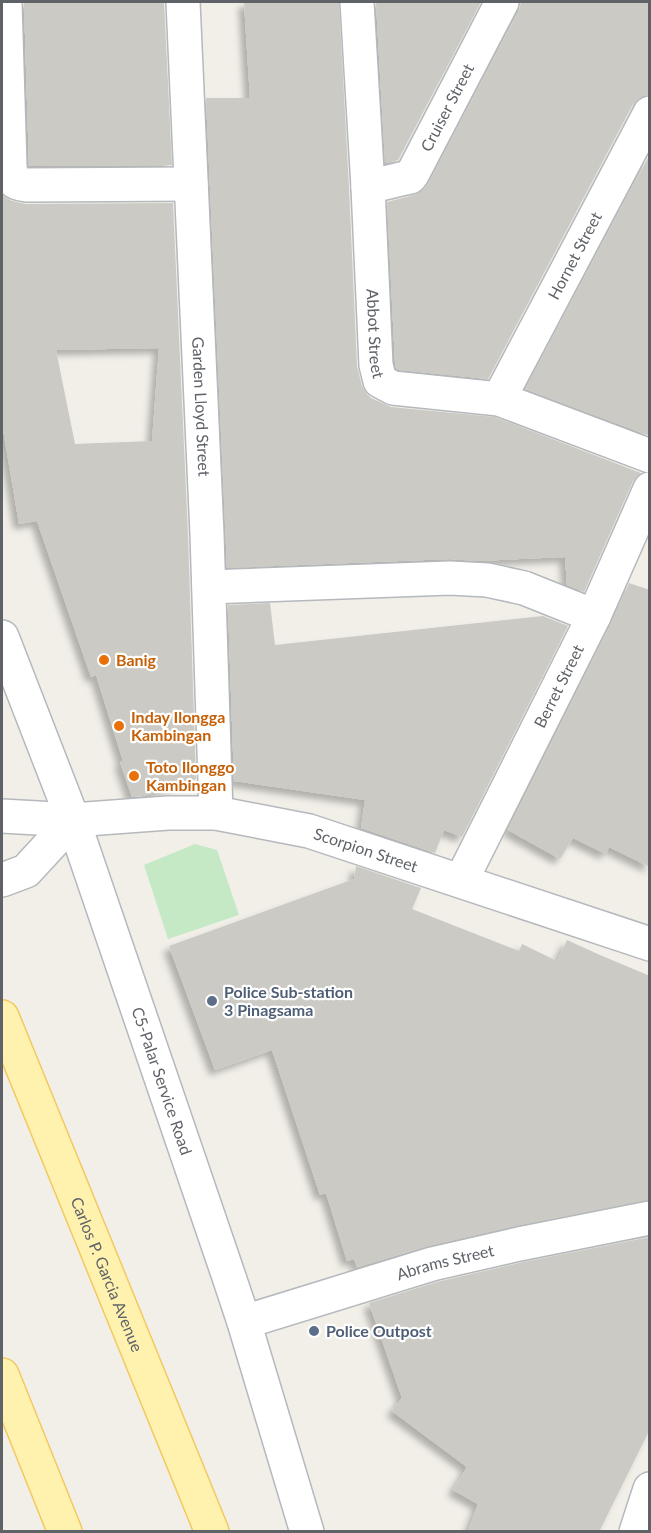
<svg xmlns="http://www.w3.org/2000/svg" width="651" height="1533" font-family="Lato,sans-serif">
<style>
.green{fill:#c5e8c5}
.building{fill:#cccac5;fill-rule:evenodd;filter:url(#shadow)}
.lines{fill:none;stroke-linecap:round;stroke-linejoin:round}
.minor-casing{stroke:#b5b8bc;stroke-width:36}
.major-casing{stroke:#f2c960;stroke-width:36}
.minor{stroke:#fff;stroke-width:33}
.major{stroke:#fff2af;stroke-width:33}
.food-dot{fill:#e8710a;stroke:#fff;stroke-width:2}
.service-dot{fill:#5c6f8a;stroke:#fff;stroke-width:2}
.labels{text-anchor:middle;stroke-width:4.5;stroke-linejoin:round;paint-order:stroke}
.street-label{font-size:16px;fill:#5f6368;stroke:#fff}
.food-label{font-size:16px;font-weight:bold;fill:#c56008;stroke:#fff;text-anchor:start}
.service-label{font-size:16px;font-weight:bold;fill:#4e5e75;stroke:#fff;text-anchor:start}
</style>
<defs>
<filter id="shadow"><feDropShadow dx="-5.5" dy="5.5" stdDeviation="3" flood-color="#0004"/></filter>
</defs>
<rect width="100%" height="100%" fill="#f1efe8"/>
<path class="green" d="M195,844L217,850L239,915L168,939L144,865Z"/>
<path class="building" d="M24,2H164L172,165L29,166Z
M244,2H339L349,188L357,366L362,386L366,393L371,398L391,407L495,417L641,473L633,481L584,592L567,585L565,557L478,561L449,559L227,568L206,98H250Z
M376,2H481L398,160L385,163Z
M521,2H650V94L641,97L633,104L488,379L399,370L396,368L395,362L387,202L414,195L424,189L428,184L519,11Z
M650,154V436L525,389Z
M2,195L12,201L26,204L173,203L188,535L196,779L143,796L132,797L120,762L123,761L96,675L91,677L37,521L19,524L2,423ZM159,348L152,441L75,444L56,350Z
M629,583L650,590V867L609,847L606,854L573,838L560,859L508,830L611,624Z
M270,603L275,645L543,616L568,626L462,837L444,830L435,853L361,828L365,800L234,781L228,605Z
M356,866L421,888L412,909L519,951L522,944L557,961L567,940L600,955L650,976V1200L515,1226L428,1246L357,1267L354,1259L347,1261L326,1193L320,1195L272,1050L215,1070L169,946L354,879Z
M650,1237V1429L599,1532H468L478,1504L453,1490L467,1467L392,1411L402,1398L369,1303L437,1282L523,1262Z"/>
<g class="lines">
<defs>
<g id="minor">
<path d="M5,2L10,166C12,180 11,183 26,185L191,184"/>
<path id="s1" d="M183,2L207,534L216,813"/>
<path id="s2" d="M357,2L368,187L376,365L380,381L393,388L499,399L650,456"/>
<path id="s3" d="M368,187L405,178L410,177L413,173L502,2"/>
<path id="s4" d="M499,399L650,113"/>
<path d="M209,587L450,578L487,580L524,588L594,616"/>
<path id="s5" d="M2,637L73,820L228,1274L244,1322L307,1532"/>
<path id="s6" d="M2,816L73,820L168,813H216L309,831L650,944"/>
<path d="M2,880L26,871L73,820"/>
<path id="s7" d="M461,881L594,616L650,489"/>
<path id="s8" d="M244,1322L432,1264L519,1244L650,1218"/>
<path d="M636,1532L650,1489"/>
</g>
<g id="major">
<path id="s9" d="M2,1017L212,1532"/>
<path d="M2,1375L65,1532"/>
</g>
</defs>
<use href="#minor" class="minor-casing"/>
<use href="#major" class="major-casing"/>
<use href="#minor" class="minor"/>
<use href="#major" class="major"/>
</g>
<g class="food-dot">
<circle cx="104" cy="660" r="6"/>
<circle cx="119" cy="726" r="6"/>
<circle cx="134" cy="776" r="6"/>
</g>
<g class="service-dot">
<circle cx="212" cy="1001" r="6"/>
<circle cx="314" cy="1331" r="6"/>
</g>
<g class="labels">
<g class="street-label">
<text dy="6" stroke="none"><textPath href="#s3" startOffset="122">Cruiser Street</textPath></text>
<text dy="6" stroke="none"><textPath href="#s4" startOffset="162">Hornet Street</textPath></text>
<text dy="6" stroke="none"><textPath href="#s2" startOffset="332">Abbot Street</textPath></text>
<text dy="6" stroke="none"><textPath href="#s1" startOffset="405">Garden Lloyd Street</textPath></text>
<text dy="6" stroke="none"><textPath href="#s7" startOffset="218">Berret Street</textPath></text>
<text dy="6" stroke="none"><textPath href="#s6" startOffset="369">Scorpion Street</textPath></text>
<text dy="6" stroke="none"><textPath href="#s5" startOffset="472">C5-Palar Service Road</textPath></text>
<text dy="6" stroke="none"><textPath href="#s8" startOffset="210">Abrams Street</textPath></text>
<text dy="6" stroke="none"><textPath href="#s9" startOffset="278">Carlos P. Garcia Avenue</textPath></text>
</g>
<g class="food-label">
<text x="116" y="666">Banig</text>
<text x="131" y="723">Inday Ilongga<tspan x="131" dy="18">Kambingan</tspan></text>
<text x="146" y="773">Toto Ilonggo<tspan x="146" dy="18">Kambingan</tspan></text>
</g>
<g class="service-label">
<text x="224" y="998">Police Sub-station<tspan x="224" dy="18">3 Pinagsama</tspan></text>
<text x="326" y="1337">Police Outpost</text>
</g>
</g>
<rect width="651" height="1533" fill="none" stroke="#5f6368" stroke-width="6"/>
</svg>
